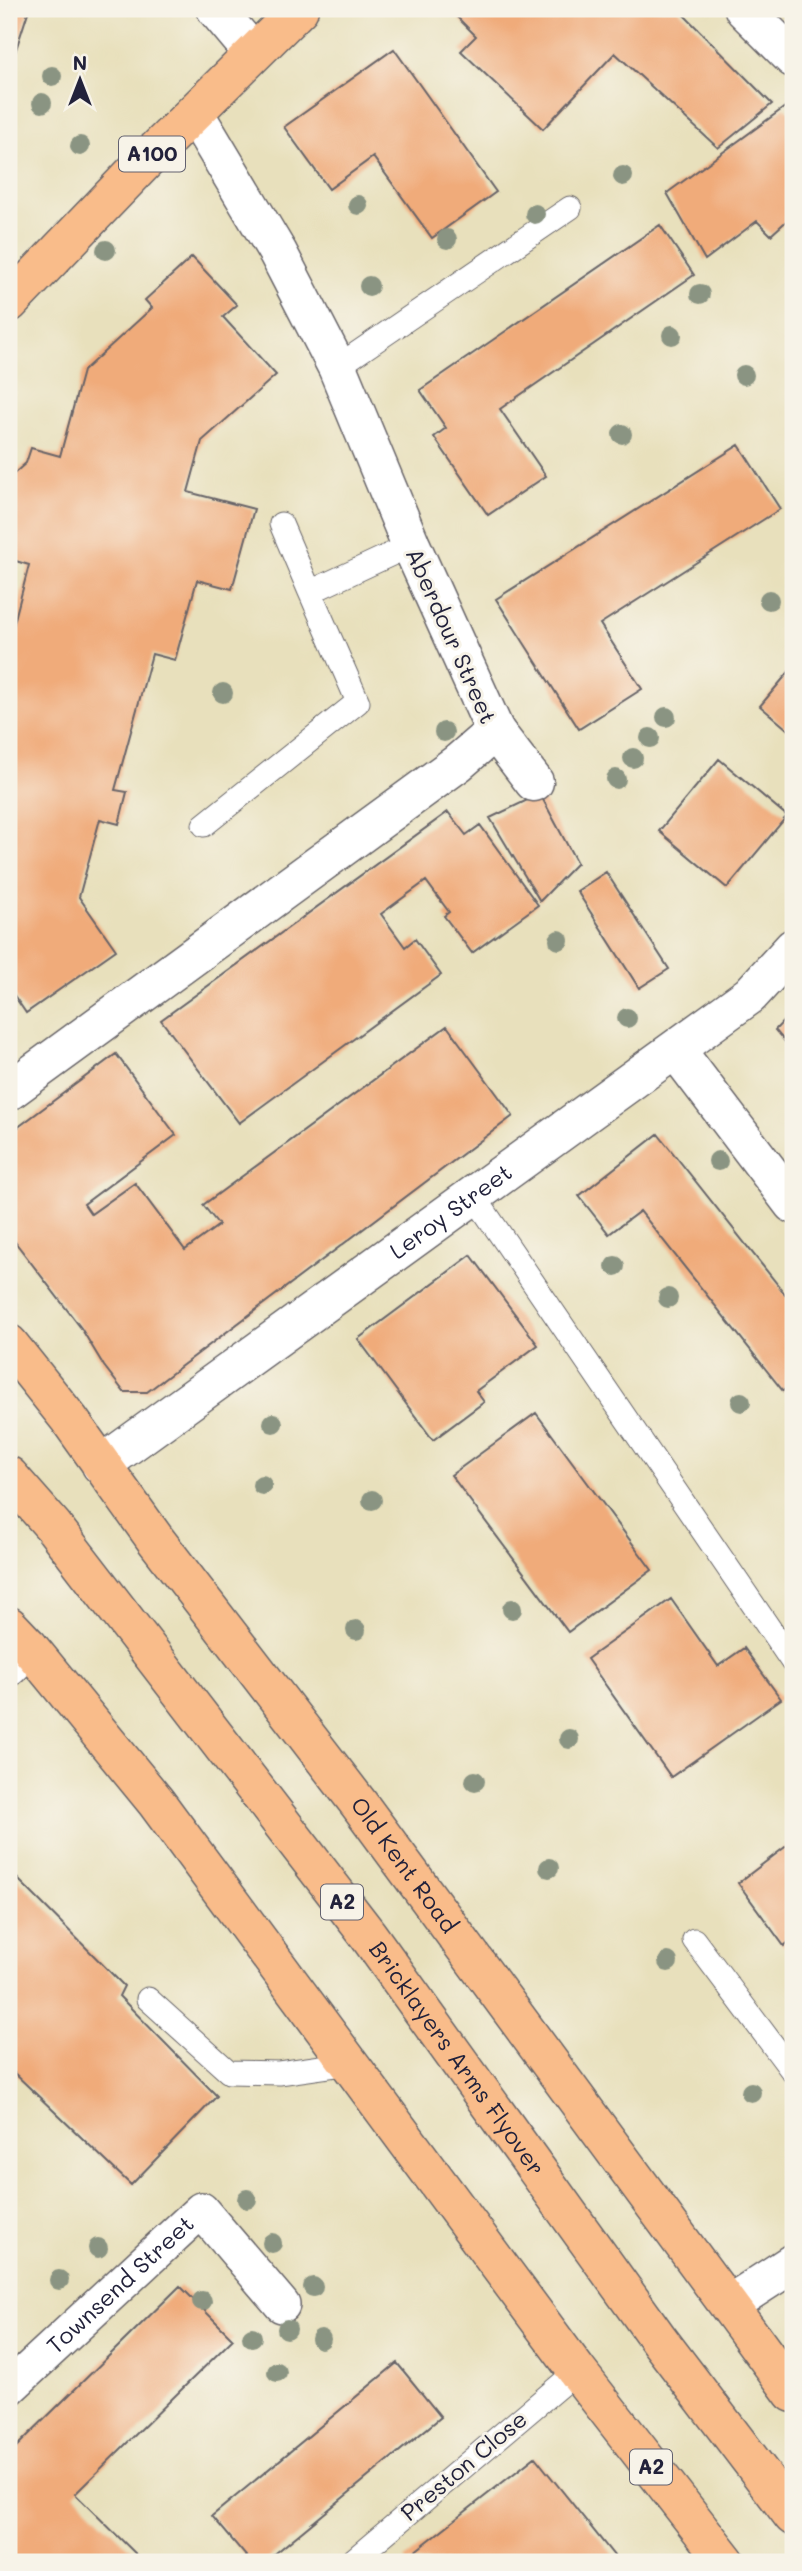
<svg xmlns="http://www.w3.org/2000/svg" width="802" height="2571" font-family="Mali,sans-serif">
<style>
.building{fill:#f0ab7a}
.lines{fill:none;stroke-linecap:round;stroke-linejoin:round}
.service-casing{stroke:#676468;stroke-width:25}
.pedestrian-casing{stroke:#676468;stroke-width:38}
.minor-casing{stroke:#676468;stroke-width:41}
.tertiary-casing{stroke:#676468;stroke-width:41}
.trunk-casing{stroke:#676468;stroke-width:41}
.service{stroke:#fff;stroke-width:23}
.pedestrian{stroke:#fff;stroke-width:35}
.minor{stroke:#fff;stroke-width:38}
.tertiary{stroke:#fff;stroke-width:38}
.trunk{stroke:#f9bc8a;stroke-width:38}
.tree{fill:#8a9482}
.labels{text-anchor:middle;stroke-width:6;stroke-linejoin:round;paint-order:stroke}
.shield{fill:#f7f3e8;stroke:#62616f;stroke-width:2}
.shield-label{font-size:21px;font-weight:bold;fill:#22223b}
.street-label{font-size:23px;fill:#22223b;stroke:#f7f3e8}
</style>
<rect width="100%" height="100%" fill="#f7f3e8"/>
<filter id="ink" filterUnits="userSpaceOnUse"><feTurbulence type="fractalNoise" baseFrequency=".0143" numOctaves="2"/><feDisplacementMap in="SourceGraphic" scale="14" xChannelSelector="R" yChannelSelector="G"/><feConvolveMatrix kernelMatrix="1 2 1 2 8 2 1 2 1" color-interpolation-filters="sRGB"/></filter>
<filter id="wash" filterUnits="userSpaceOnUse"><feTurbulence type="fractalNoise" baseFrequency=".00686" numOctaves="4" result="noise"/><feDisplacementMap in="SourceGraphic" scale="28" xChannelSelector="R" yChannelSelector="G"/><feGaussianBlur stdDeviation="1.57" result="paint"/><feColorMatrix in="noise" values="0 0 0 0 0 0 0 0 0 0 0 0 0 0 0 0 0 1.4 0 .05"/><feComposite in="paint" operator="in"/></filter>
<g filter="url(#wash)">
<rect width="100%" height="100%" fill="#e8e0bc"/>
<g id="blocks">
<path class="building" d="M9,9H29L9,71Z
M451,9H678L772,104L718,148L615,53L543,129L461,51L476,36L450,10Z
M394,49L496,192L432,238L373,157L329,189L284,127Z
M785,107L793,115V215L771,235L757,221L705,260L667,193Z
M660,225L694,275L500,409L546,476L488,515L434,437L446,428L420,390Z
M192,257L237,305L223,317L276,375L202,441L188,492L254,509L232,589L197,580L175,660L152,654L115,790L127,792L119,824L100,819L79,897L116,950L26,1013L9,988V642L29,565L9,559V528L11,518L9,511V478L26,463L31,448L60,456L83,371L152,308L145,300Z
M739,445L780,509L600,624L642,689L579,729L496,599Z
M793,667V734L760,706Z
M719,759L787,816L727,888L659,831Z
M540,794L577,863L540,901L490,818Z
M448,812L466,835L480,825L538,905L472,953L444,916L449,912L426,881L381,914L405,947L415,939L441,975L239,1123L161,1020Z
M606,872L669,969L639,988L577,891Z
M793,1011V1051L775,1030Z
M447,1026L513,1116L147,1392H124L104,1366L81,1328L9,1234V1134L116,1054L176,1135L84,1204L91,1214L135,1183L185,1250L219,1225L203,1205Z
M658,1134L793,1304V1383L783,1391L640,1211L609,1234L579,1196Z
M471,1255L538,1345L476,1391L484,1402L433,1440L358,1339Z
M536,1413L652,1570L568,1632L451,1475Z
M671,1599L718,1666L744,1648L781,1699L671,1777L587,1659Z
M793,1841V1945L790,1941L784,1946L738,1883Z
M9,1870L124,1986L119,1996L217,2096L131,2185L9,2068Z
M180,2286L233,2339L75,2494L144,2562H9V2454Z
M397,2363L441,2417L265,2562H251L212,2516Z
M535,2457L619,2562H408L405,2559Z"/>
</g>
</g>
<g filter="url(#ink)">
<use href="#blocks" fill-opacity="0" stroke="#676468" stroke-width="2"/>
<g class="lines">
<defs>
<path id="service" d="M337,367L570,208
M281,524L310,592
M204,825L358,702L310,592L411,545
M474,1196L793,1663
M694,1940L793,2072
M148,1999L229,2072L279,2073L350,2063
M351,2562L577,2371"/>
<g id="pedestrian">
<path id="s1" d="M9,2388L201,2210L282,2305"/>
</g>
<g id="minor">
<path d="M216,9L253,53"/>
<path d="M744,9L793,58"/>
<path d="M495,731L534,782"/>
<path d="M676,1050L793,1204"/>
<path d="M9,1091L458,763L495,731L411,545L337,367L278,253L195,114"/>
<path id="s2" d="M101,1465L750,995L793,948"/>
<path d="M9,1667L29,1647"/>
</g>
<path id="tertiary" d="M730,2304L793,2263"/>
<g id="trunk">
<path d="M9,303L152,154L299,9"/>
<path id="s3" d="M9,1344L69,1419L155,1539L359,1804L793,2393"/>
<path id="s4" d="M9,1476L53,1526L368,1935L659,2340L793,2516"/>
<path d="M9,1626L29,1647L156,1802L577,2371L726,2562"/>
</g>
</defs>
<use href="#service" class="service-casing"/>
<use href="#pedestrian" class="pedestrian-casing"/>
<use href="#minor" class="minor-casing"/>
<use href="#tertiary" class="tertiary-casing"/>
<use href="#trunk" class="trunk-casing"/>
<use href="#service" class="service"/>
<use href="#pedestrian" class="pedestrian"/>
<use href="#minor" class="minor"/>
<use href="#tertiary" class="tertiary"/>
<use href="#trunk" class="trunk"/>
</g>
<g class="tree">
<circle cx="52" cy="76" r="10"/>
<circle cx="42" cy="103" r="10"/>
<circle cx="80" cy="146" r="10"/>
<circle cx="623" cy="176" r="10"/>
<circle cx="358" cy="205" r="10"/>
<circle cx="535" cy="214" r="10"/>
<circle cx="447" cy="239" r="10"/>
<circle cx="106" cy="250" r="10"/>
<circle cx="369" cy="286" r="10"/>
<circle cx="700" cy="294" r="10"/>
<circle cx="672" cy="335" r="10"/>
<circle cx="744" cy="375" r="10"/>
<circle cx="622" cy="434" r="10"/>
<circle cx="769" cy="600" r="10"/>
<circle cx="223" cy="693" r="10"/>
<circle cx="666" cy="717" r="10"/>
<circle cx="444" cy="732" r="10"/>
<circle cx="650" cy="738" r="10"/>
<circle cx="633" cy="758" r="10"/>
<circle cx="616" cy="779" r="10"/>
<circle cx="559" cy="940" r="10"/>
<circle cx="627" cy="1018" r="10"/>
<circle cx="718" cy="1161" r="10"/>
<circle cx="615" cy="1266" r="10"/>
<circle cx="668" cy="1298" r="10"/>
<circle cx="741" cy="1402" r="10"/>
<circle cx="273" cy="1423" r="10"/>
<circle cx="262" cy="1485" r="10"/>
<circle cx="372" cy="1500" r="10"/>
<circle cx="512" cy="1609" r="10"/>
<circle cx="356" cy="1630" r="10"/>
<circle cx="569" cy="1739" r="10"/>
<circle cx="475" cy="1781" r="10"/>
<circle cx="549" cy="1868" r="10"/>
<circle cx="668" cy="1962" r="10"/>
<circle cx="751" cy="2092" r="10"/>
<circle cx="247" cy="2199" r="10"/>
<circle cx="272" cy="2243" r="10"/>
<circle cx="98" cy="2248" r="10"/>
<circle cx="59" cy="2280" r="10"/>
<circle cx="313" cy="2287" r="10"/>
<circle cx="202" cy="2301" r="10"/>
<circle cx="287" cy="2329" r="10"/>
<circle cx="252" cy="2337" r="10"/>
<circle cx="321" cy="2339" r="10"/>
<circle cx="277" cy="2372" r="10"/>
</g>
</g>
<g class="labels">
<g class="shield">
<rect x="119" y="136.5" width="66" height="35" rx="5"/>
<rect x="321" y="1884.5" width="42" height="35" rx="5"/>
<rect x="630" y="2449.5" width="42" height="35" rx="5"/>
</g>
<g class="shield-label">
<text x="152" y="161">A100</text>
<text x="342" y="1909">A2</text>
<text x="651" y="2474">A2</text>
</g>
<g class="street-label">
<text transform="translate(451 636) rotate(66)" y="8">Aberdour Street</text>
<text dy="8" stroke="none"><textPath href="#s2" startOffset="432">Leroy Street</textPath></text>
<text dy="8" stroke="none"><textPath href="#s3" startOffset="654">Old Kent Road</textPath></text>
<text dy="8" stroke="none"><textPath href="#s4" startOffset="735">Bricklayers Arms Flyover</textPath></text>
<text dy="8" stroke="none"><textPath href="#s1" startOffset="152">Townsend Street</textPath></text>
<text transform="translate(464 2466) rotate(-40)" y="8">Preston Close</text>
</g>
</g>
<rect width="802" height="2571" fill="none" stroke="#f7f3e8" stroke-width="35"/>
<g transform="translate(80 80)" stroke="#f7f3e8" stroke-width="5" paint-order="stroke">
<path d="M0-5L12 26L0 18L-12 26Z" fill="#22223b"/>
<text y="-10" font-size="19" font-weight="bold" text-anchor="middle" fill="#22223b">N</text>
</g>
</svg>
